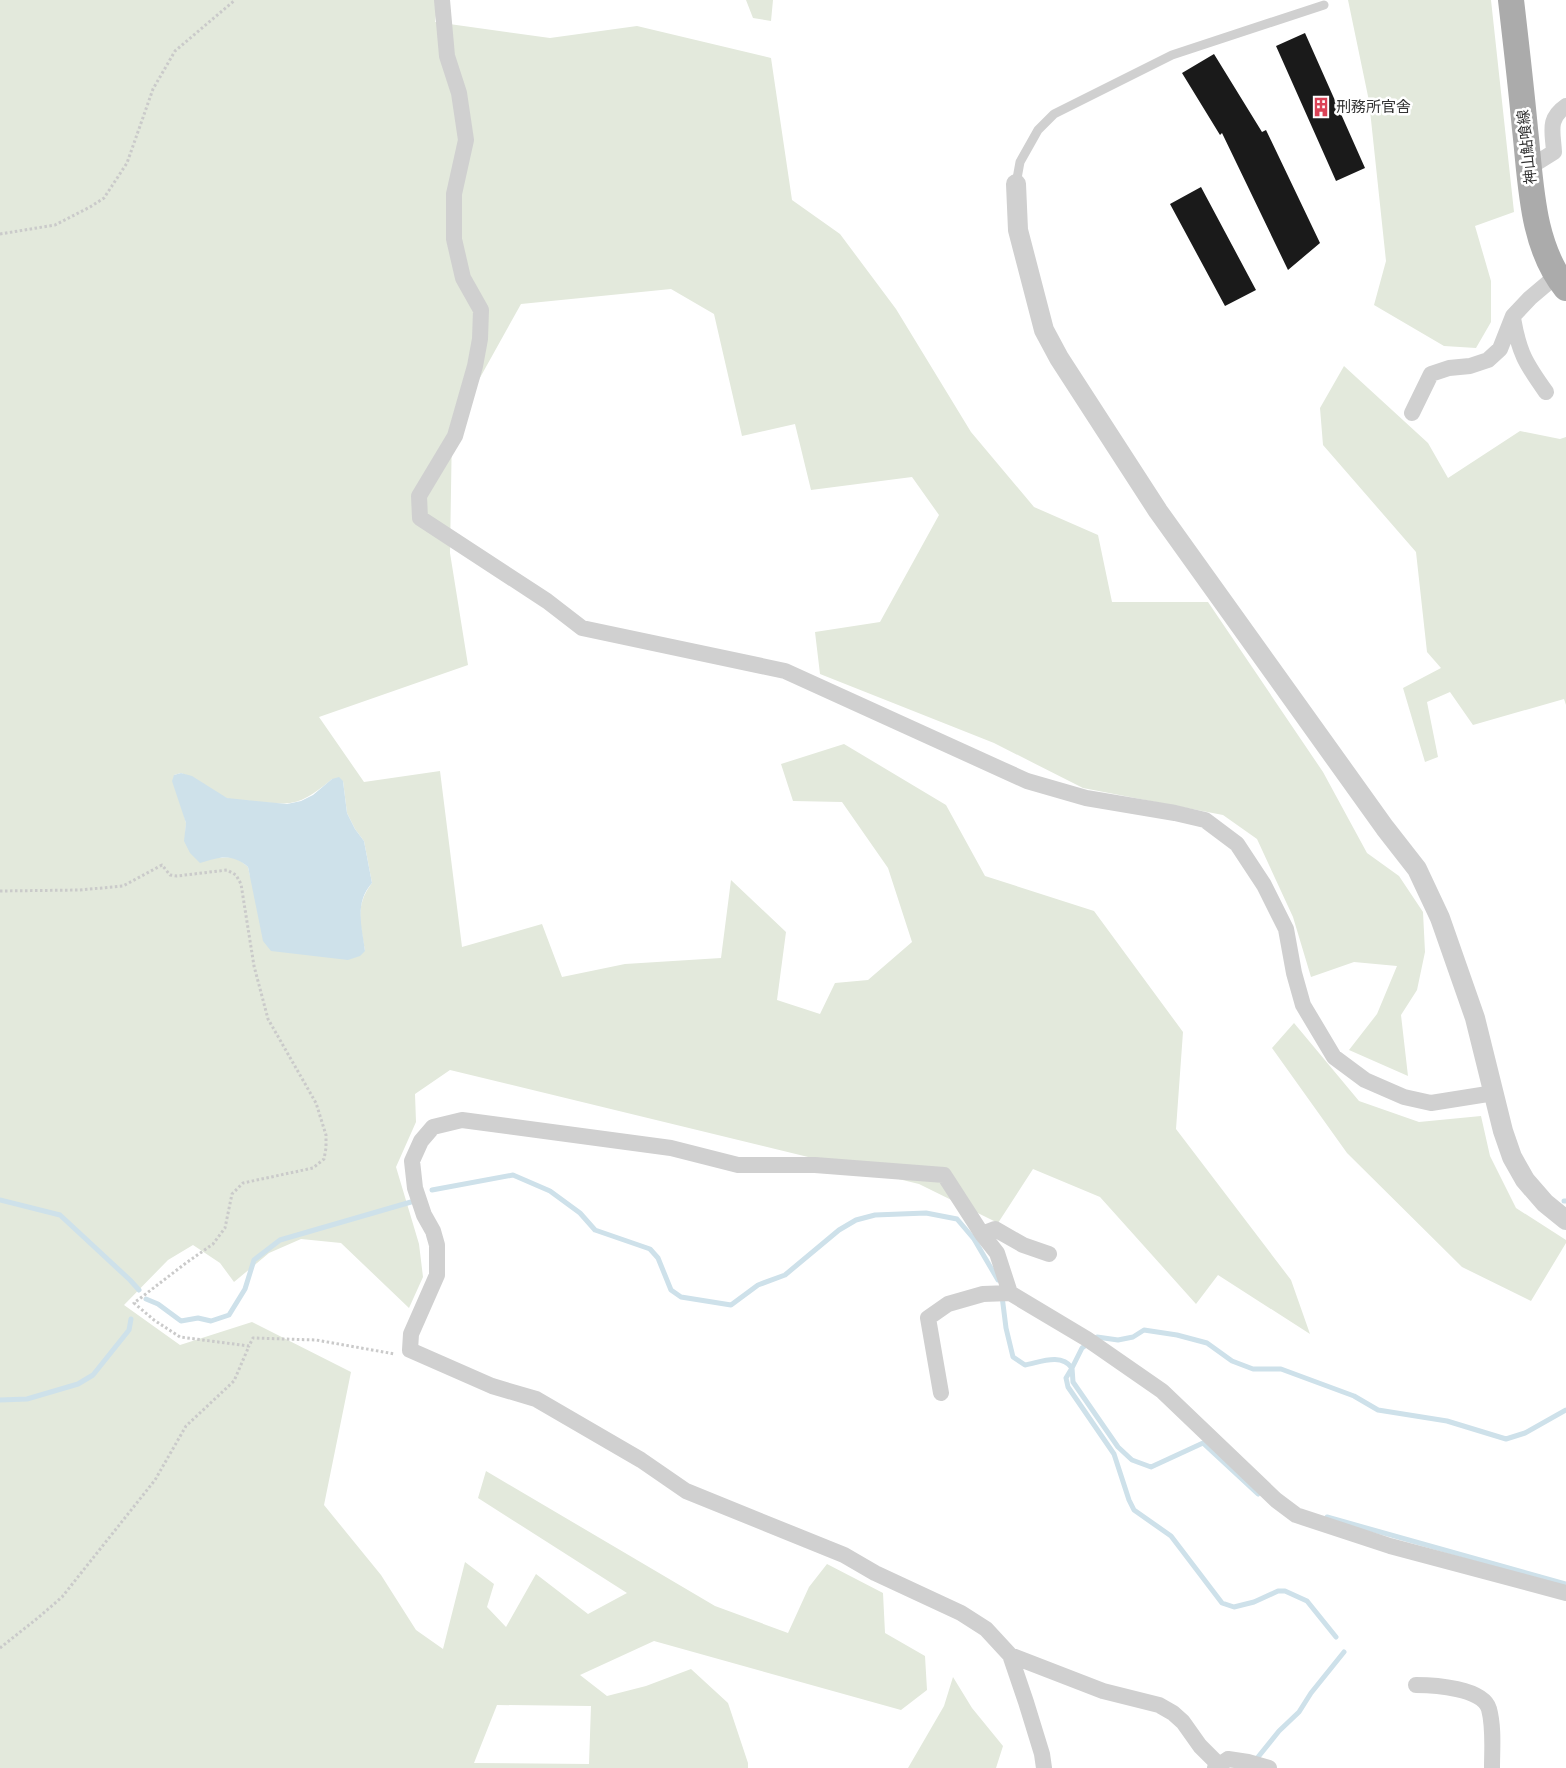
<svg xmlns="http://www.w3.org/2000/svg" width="1566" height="1768" font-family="'Open Sans','Noto Sans JP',sans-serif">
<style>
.green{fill:#e3e9dc;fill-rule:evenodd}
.water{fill:#cee1ea}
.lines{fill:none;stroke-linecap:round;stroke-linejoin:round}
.stream{stroke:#cee1ea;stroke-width:5}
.building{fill:#1a1a1a}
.path{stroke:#cacaca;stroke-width:3;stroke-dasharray:2.5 2.5;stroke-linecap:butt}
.service{stroke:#d0d0d0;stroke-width:9}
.minor{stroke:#d0d0d0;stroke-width:16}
.tertiary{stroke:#d0d0d0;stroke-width:20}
.primary{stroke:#ababab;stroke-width:26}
.labels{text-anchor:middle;stroke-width:5;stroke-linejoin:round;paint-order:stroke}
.poi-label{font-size:15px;fill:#333;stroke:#fff;text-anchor:start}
.street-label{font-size:15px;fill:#333;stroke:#fff}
</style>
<rect width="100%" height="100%" fill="#fff"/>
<path class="green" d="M0,0H438L435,22L550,38L637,26L771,58L792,200L840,234L896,309L971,432L1034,507L1098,535L1112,602H1208L1323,772L1367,853L1399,876L1423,912L1425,952L1417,990L1401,1015L1408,1076L1349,1050L1377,1014L1397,966L1354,962L1311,977L1293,917L1257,839L1223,815L1083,788L994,743L820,674L815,632L880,622L939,515L912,477L811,490L795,424L742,436L714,314L671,289L521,304L452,428L450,553L468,665L319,717L364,782L440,771L462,947L542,924L562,977L625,964L721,958L731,880L786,932L777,1000L820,1014L835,983L868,980L912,942L888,868L842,802L793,801L781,764L844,744L946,805L985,876L1094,911L1183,1032L1176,1129L1291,1280L1310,1334L1218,1275L1196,1304L1100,1197L1033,1169L998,1223L919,1184L450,1070L415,1094L416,1122L396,1167L419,1244L423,1277L409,1308L341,1243L301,1239L269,1253L234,1282L220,1263L193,1245L168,1260L124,1305L180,1345L252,1322L351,1372L324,1505L381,1575L416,1630L443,1649L465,1562L494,1584L487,1607L506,1627L536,1574L588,1614L627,1593L478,1498L486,1471L715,1606L788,1633L809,1587L827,1564L883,1593L885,1633L925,1656L927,1690L901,1710L654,1641L580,1675L607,1696L646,1686L691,1669L728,1703L748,1763V1768H0ZM181,773C197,778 209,789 224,797C231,801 243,800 251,801C292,806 300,806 332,779L343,781L347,813L355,829L364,841L372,883C354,906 361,925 365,951L250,876L248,867L242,862L233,857L216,858L185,841L186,823L174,775ZM497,1705L591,1706L589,1764L474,1763Z
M746,0H773L771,21L753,18Z
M1348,0H1491L1514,212L1475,226L1491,281V322L1476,348L1444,346L1374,305L1386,261L1369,101Z
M1344,366L1428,443L1448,478L1520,431L1560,439L1566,437V705L1564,699L1473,725L1450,692L1427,702L1438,757L1425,762L1403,688L1441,668L1427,652L1416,552L1323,445L1320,408Z
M1294,1023L1359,1101L1419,1122L1481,1116L1490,1156L1516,1208L1566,1240V1243L1531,1301L1462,1267L1347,1153L1272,1048Z
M953,1677L972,1708L1003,1746L996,1768H908L944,1706Z"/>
<path class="water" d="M181,773L192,776L227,798L287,804L301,801L313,795L332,779L339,777L343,781L347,813L355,829L364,841L372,883C354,903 362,927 365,951L360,956L348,960L271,951L263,941L248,867C232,853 219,857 200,863L190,853L184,841L186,823L172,781L174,775Z"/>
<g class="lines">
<path class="stream" d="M432,1190L513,1175L550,1191L580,1213L595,1230L650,1249L658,1258L671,1290L681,1297L731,1305L758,1285L785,1275L839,1230L856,1220L875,1215L926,1213L957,1219L974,1239L998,1280
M0,1200L60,1215L130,1280L139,1290
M1564,1201H1566
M1002,1296L1006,1328L1013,1357L1025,1365C1041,1362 1061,1353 1072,1368L1082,1348L1097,1337L1118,1340L1133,1337L1144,1330L1177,1335L1207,1343L1232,1361L1253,1369H1281L1354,1396L1378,1410L1447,1421L1506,1439L1525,1433L1566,1410
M146,1299L158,1304L181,1321L198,1318L211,1321L229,1315L245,1289L254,1260L280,1240L411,1202
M1072,1368L1066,1378L1068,1387L1114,1454L1129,1500L1134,1510L1171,1536L1222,1603L1234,1607L1254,1602L1278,1591H1285L1307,1601L1336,1637
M1072,1368L1073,1382L1118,1447L1132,1460L1151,1467L1203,1443L1258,1494
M0,1400L27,1399L78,1384L93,1375L129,1330L131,1319
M1327,1517L1566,1584
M1254,1762L1279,1731L1299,1712L1311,1693L1344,1652"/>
</g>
<path class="building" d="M1305,33L1365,168L1336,181L1276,46Z
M1214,54L1262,132L1266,130L1320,243L1288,270L1222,133L1220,135L1182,73Z
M1201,187L1256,290L1225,306L1170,204Z"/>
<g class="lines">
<path class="path" d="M0,234L55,225L90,207L104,198L127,163L153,89L175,51L235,0
M0,891L80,890L123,886L162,865L170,875L177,876L227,870L236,875L241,884L254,966L268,1019L316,1103L326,1135V1148L324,1159L313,1168L243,1183L232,1194L225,1228L213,1244L186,1263L134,1303L154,1320L180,1337L249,1346L253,1338L316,1340L395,1354
M0,1648L39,1617L62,1597L155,1480L186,1426L234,1381L249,1346"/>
<path class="service" d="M1016,184L1020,162L1038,130L1054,114L1172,55L1324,5"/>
<path class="minor" d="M442,0L447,56L459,93L466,140L454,194V239L463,278L481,310L480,339L475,366L455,436L419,496L420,518L547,601L582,628L785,671L1027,781L1086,798L1175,813L1205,820L1237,844L1264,885L1286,929L1294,973L1303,1005L1334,1057L1365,1080L1404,1097L1431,1103L1494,1093
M1530,167L1554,152C1553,132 1547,119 1566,106
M1513,318C1519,353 1526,364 1546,392
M1412,413L1431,374L1449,368L1470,366L1488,360L1500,349L1513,316L1530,298L1556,276
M982,1234L995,1229L1023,1245L1049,1254
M941,1393L928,1318L948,1304L983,1294L1010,1293
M1010,1655L1103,1691L1159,1705L1173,1713L1183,1722L1200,1746L1218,1764
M1416,1685C1434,1685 1483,1688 1489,1709C1494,1728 1492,1749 1492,1768
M1044,1768L1042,1754L1026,1702L1010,1655L986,1629L961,1613L875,1573L844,1555L686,1491L641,1460L536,1399L492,1386L410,1350L411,1334L437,1275V1245L433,1231L424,1215L415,1188L412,1161L421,1141L433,1127L462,1120L671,1148L738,1165H815L944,1175L982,1234L997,1253L1010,1293L1087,1339L1162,1391L1276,1500L1296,1515L1390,1546L1566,1593
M1215,1768L1228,1759L1248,1762L1269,1768"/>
<path class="tertiary" d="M1016,184L1018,230L1044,330L1059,358L1158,511L1385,828L1417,869L1440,918L1475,1018L1503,1131L1512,1157L1525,1180L1545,1203L1566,1220"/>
<path class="primary" d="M1511,0C1516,43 1521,86 1525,129C1531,182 1531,245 1566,288"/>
</g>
<defs>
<symbol id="building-bare" viewBox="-9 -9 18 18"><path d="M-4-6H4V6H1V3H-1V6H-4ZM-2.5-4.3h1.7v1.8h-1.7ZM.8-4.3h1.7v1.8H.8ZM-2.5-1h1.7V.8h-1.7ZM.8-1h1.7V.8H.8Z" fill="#db4357" stroke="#fff" stroke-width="2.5" paint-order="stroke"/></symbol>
</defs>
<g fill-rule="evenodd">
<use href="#building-bare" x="1307" y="93" width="28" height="28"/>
</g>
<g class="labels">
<g class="poi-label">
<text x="1336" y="112">刑務所官舎</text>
</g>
<g class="street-label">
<text transform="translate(1527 147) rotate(-96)" y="5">神山鮎喰線</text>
</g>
</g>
</svg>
